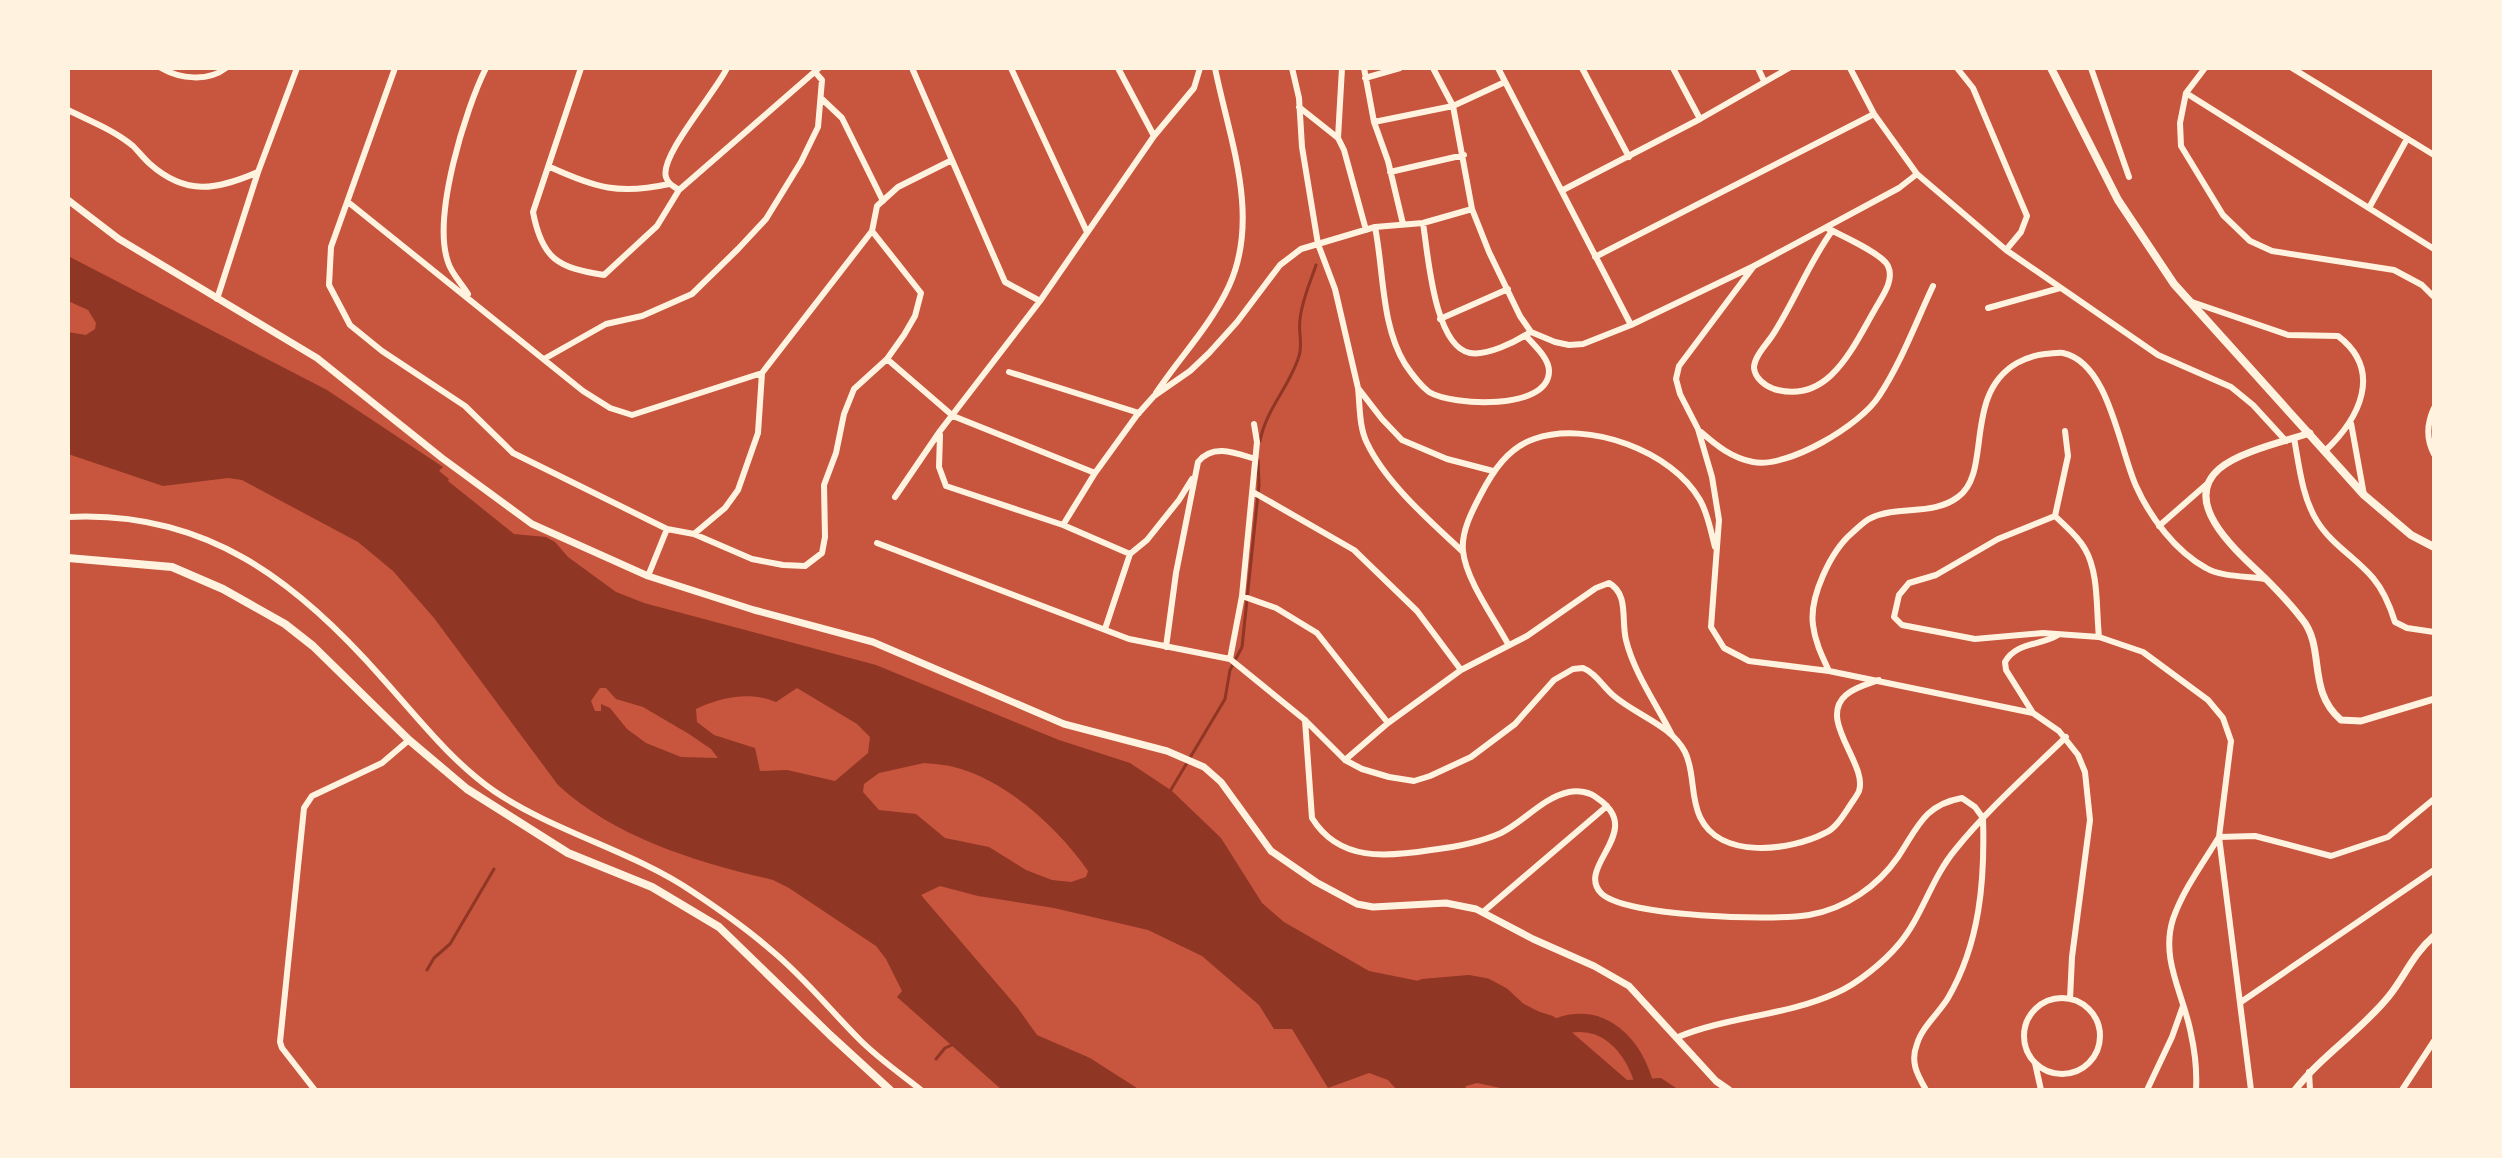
<svg xmlns="http://www.w3.org/2000/svg" width="2502" height="1158" font-family="'Crimson Pro',serif">
<style>
.water{fill:#8f3625;fill-rule:evenodd}
.lines{fill:none;stroke-linecap:round;stroke-linejoin:round}
.stream{stroke:#8f3625;stroke-width:3}
.river{stroke:#8f3625;stroke-width:18}
.minor{stroke:#fff3e0;stroke-width:6}
.tertiary{stroke:#fff3e0;stroke-width:7}
.secondary{stroke:#fff3e0;stroke-width:8}
</style>
<rect width="100%" height="100%" fill="#c8553d"/>
<path class="water" d="M68,256L327,390L443,467L439,471L449,479L448,481L514,534L546,537L555,542L568,557L616,592L644,603L876,665L1059,740L1130,763L1172,791L1221,838L1262,903L1284,922L1369,971L1478,993L1553,1016L1627,1080L1661,1078L1679,1090H1510L1477,1083L1466,1086L1465,1090H1397L1388,1080L1369,1073L1328,1088L1292,1029H1274L1259,1005L1202,956L1148,930L1054,908L978,896L940,886L921,895L1017,1007L1037,1035L1090,1058L1140,1090H1002L897,997L902,991L886,959L876,946L789,888L773,880C697,862 617,839 558,785L434,618L393,571L358,542L242,480L228,478L163,486L68,454V332L86,335L95,329L96,323L88,310L68,301ZM600,688H606L616,699L643,707L689,734L711,749L718,758L681,757L646,743L627,729L610,708L601,704V711H595L591,701ZM797,688L857,724L870,737L868,753L835,781L787,770L760,771L755,748L714,735L697,722L696,709C721,697 750,691 776,702ZM924,763C936,764 950,765 961,769C1010,784 1059,829 1088,871L1086,877L1071,882L1052,880L1026,870L989,847L945,838L916,814L879,810L863,792L864,784L879,773Z"/>
<g class="lines">
<path class="stream" d="M1260,441C1266,409 1290,386 1299,356C1303,344 1298,332 1300,319C1302,300 1310,283 1316,265
M1169,793L1225,699L1230,670L1242,647L1259,485L1258,460
M427,970L434,958L450,944L494,869
M936,1059L945,1048L954,1044"/>
<path class="river" d="M1423,988L1469,984L1485,987L1502,996L1518,1011L1553,1029C1603,1008 1635,1046 1646,1090"/>
<path class="minor" d="M161,68C180,79 208,82 226,68
M395,68L331,247L329,285L350,325L382,351L465,406L513,453L667,529L694,534L752,559L783,565L805,566L822,553L825,537L824,485L836,453L844,414L854,389L887,359L904,335L915,316L921,293L872,231
M581,68L533,212C542,260 559,268 604,275L657,226L679,190L819,68
M912,68L1005,282L1040,301
M1011,68L1087,232
M1118,68L1154,136
M1292,68L1299,98L1302,147L1318,244L1335,289L1358,388L1382,419L1402,440L1447,459L1493,471
M1364,68L1374,122L1388,161L1403,224
M1433,68L1453,106L1472,209L1489,252L1520,316L1531,332L1555,342L1569,345L1583,344L1631,325L1754,266L1899,188L1917,174
M1498,68L1631,325
M1582,68L1629,157
M1673,68L1700,119
M1758,68L1764,81
M1850,68L1874,114L1917,174L2006,250L2158,355L2231,387L2253,405L2286,441
M1957,68L1973,88L2027,216L2021,232L2006,250
M2091,68L2129,177
M2205,68L2186,93L2180,123L2181,146L2223,215L2250,241L2272,251L2394,270L2422,285L2434,297
M2292,68L2434,155
M1365,78L1400,68
M2186,93L2434,249
M822,99L842,118L883,201
M1299,107L1338,138L1344,150L1366,230
M68,110C90,121 114,130 133,146C139,152 144,159 150,164C186,196 217,190 258,172
M1374,122L1453,106L1505,82
M1338,138L1342,68
M550,167C596,188 619,195 669,184
M1390,172L1464,155
M679,190C673,186 668,184 666,177C659,156 716,92 727,68
M1563,190L1700,119L1789,68
M348,202L583,391L610,408L632,415L762,373
M2369,208L2407,139
M1423,223C1428,254 1434,346 1470,353C1487,356 1515,342 1529,333
M1375,227C1384,272 1381,325 1405,364C1411,373 1420,385 1429,392C1452,406 1549,411 1549,371C1549,358 1534,345 1526,336
M1827,228C1840,235 1882,253 1888,266C1895,281 1881,298 1874,311C1852,349 1828,405 1774,389C1765,386 1755,378 1754,368C1754,357 1766,345 1772,336C1794,303 1808,264 1832,231
M1595,257L1874,114
M1754,266L1679,366L1676,379L1680,394L1698,429L1712,477L1719,520L1711,627L1724,648L1749,661L1829,671L2033,713L2059,731L2078,755L2085,772L2090,820L2072,957L2070,999
M468,294C462,284 451,273 448,262C432,217 465,110 486,68
M217,299L258,172L297,68
M2189,301L2288,335L2338,336C2384,371 2359,419 2325,451
M1988,308L2060,288
M1440,319L1508,289
M544,359L606,324L642,316L692,294L738,249L766,219L801,162L818,127L822,80L815,72
M887,359L953,416L1095,473
M1009,372L1139,413
M1358,388C1360,406 1359,427 1367,443C1386,483 1430,521 1462,551
M1156,393C1180,357 1211,325 1229,286C1261,216 1229,138 1215,68
M2434,408C2427,423 2426,439 2434,454
M2351,423L2364,495
M1701,432C1717,446 1732,458 1753,462C1787,469 1861,425 1879,396C1901,363 1916,322 1933,286
M940,435L939,467L946,486L1063,525L1130,554
M2294,438C2299,465 2302,497 2317,521C2331,544 2356,558 2373,578C2384,591 2390,606 2395,622L2407,628L2434,632
M1253,492L1354,550L1417,611L1461,670
M895,497L940,431L1040,301L1154,136L1194,88L1200,68
M2055,516L1998,539L1936,575L1909,583L1899,595L1894,617L1902,625L1975,639L2043,633L2099,637L2143,652L2208,700L2223,718L2231,741L2219,837L2251,1090
M2055,516C2065,526 2078,536 2085,549C2099,573 2096,609 2099,637
M2055,516L2068,456L2065,431
M68,517C206,510 297,581 383,679C418,718 451,761 494,791C556,833 631,850 693,892C720,910 747,929 771,950C804,977 830,1010 860,1040C879,1059 901,1074 921,1090
M1063,525L1095,473L1137,415L1154,396L1190,371L1209,353L1237,322L1280,265L1301,249L1375,227L1423,223L1472,209
M2159,526L2207,484
M694,534L725,508L738,490L758,433L762,373L872,231L877,206L898,187L952,160
M877,543L1129,639L1230,659L1305,720L1345,760L1362,769L1389,777L1414,781L1430,776L1471,757L1515,724L1554,680L1573,669L1583,668C1596,673 1603,687 1614,696C1636,715 1671,725 1685,752C1695,772 1690,796 1700,817C1720,860 1790,851 1825,833C1835,829 1843,816 1849,807C1852,802 1857,796 1859,791C1868,764 1817,720 1846,695C1855,687 1868,684 1879,680
M648,576L667,529
M1242,596L1276,608L1317,633L1388,723
M1105,629L1130,554L1147,540L1179,500L1192,479
M1508,644C1494,618 1466,580 1463,551C1461,532 1472,511 1481,494C1493,471 1508,448 1534,439C1588,420 1672,451 1700,500C1708,514 1711,532 1715,547
M1166,647L1176,573L1198,462C1213,443 1236,453 1255,459
M1230,659L1242,596L1257,442L1254,424
M1829,671C1822,656 1815,642 1813,625C1809,597 1831,551 1852,533C1858,528 1864,521 1871,518C1899,505 1933,516 1958,497C1993,472 1962,395 2017,363C2026,358 2035,355 2045,354C2051,354 2058,352 2063,353C2109,363 2119,448 2136,486C2150,517 2175,551 2206,568C2221,577 2248,576 2265,579
M2033,713L2006,670L2005,662C2016,642 2040,646 2058,635
M1305,720L1312,818C1339,862 1387,857 1431,850C1456,847 1479,843 1501,833C1525,821 1542,798 1569,792C1578,790 1590,792 1597,798C1647,831 1575,866 1601,893C1624,917 1774,921 1809,915C1845,909 1878,886 1898,857C1918,827 1924,805 1962,798L1975,807L1983,818
M1345,760L1388,723L1461,670L1527,636L1596,588L1609,583C1629,594 1621,620 1626,640C1634,673 1657,705 1672,735
M1483,912L1607,806
M2024 1036a38 38 0 1 1 76 0a38 38 0 1 1-76 0Z
M2241,1002L2434,870
M1678,1037C1729,1016 1786,1016 1836,993C1857,984 1884,962 1899,944C1922,917 1931,879 1955,850C1988,809 2028,774 2066,737
M2035,1063L2041,1090
M2309,1072L2310,1090
M314,1089L282,1048L280,1042L304,808L312,796L382,763L409,740
M1926,1090C1917,1074 1910,1062 1917,1044C1922,1027 1939,1013 1948,998C1980,943 1985,880 1983,818
M2147,1090L2172,1037L2183,1006
M2196,1090C2197,1072 2195,1052 2191,1034C2184,995 2160,960 2173,919C2183,890 2203,863 2219,837L2255,836L2331,856L2388,837L2434,799
M2402,1090L2434,1041"/>
<path class="tertiary" d="M68,200L119,239L317,358L442,458L532,524L648,576L754,610L873,642L1064,724L1167,751L1204,767L1221,782L1271,851L1316,882L1357,904L1373,907L1446,903L1476,909L1533,939L1594,966L1629,986L1716,1081L1729,1090
M2310,433C2285,441 2238,452 2219,469C2179,504 2241,555 2265,578C2278,591 2291,605 2302,619C2326,648 2306,690 2341,720L2361,721L2434,699
M2295,1090C2322,1055 2361,1031 2389,996C2405,976 2413,954 2434,936"/>
<path class="secondary" d="M2051,68L2118,200L2174,284L2364,495L2411,535L2434,547
M68,558L172,567L223,589L285,624L313,646L409,740L467,789L568,853L652,887L719,927L830,1035L890,1090"/>
</g>
<rect width="2502" height="1158" fill="none" stroke="#fff3e0" stroke-width="140"/>
</svg>
